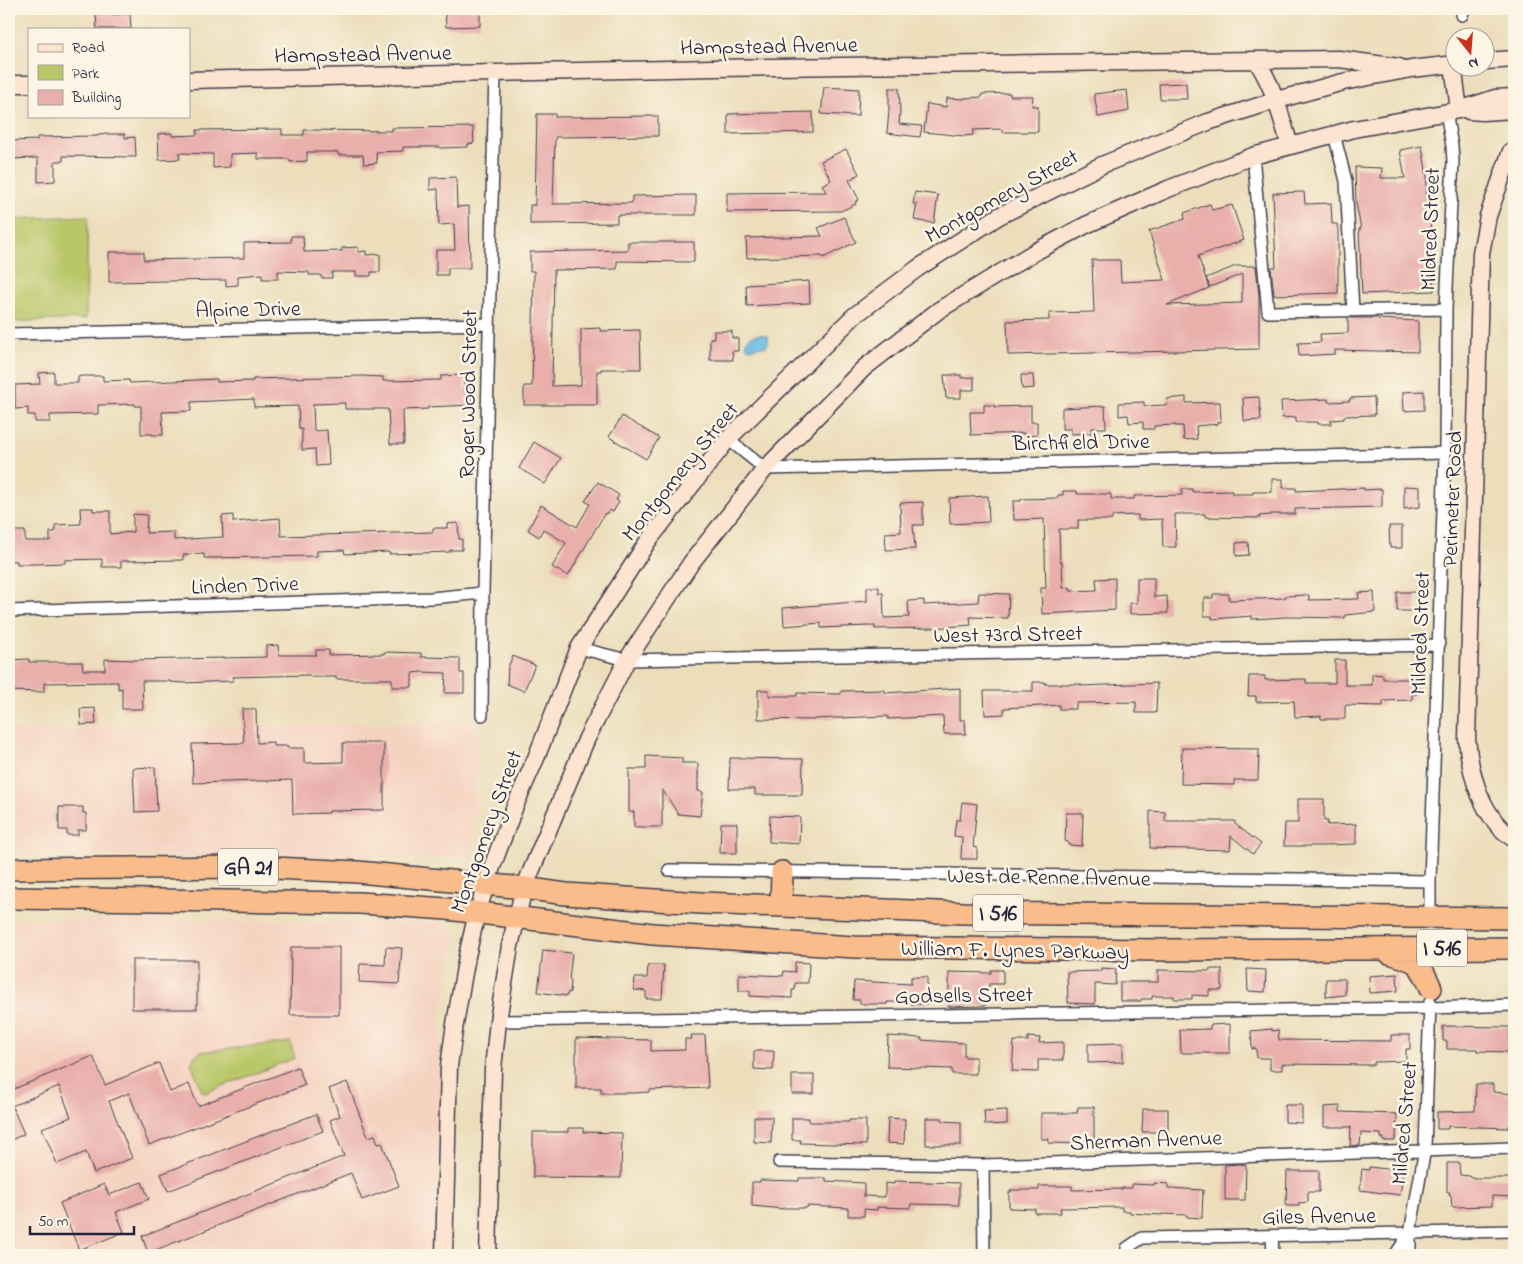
<svg xmlns="http://www.w3.org/2000/svg" width="1523" height="1264" font-family="'Indie Flower',sans-serif">
<style>
.built{fill:#f5d3c1}
.green{fill:#b9c769;stroke:#6e7452}
.water{fill:#69bbe5;stroke:#466e90}
.building{fill:#e9afab}
.lines{fill:none;stroke-linecap:round;stroke-linejoin:round}
.street-casing{stroke:#403e4e;stroke-width:14}
.secondary-casing{stroke:#403e4e;stroke-width:19}
.highway-casing{stroke:#403e4e;stroke-width:24}
.street{stroke:#fff;stroke-width:11}
.secondary{stroke:#fde4d0;stroke-width:16}
.highway{stroke:#f9bc8a;stroke-width:21}
.labels{text-anchor:middle;stroke-width:5;stroke-linejoin:round;paint-order:stroke}
.shield{fill:#fcf5e5;stroke:#63616e;stroke-width:1}
.shield-label{font-size:21px;font-weight:bold;fill:#22223b}
.street-label{font-size:22px;fill:#22223b;stroke:#fcf5e5}
</style>
<rect width="100%" height="100%" fill="#fcf5e5"/>
<filter id="ink" filterUnits="userSpaceOnUse"><feTurbulence type="fractalNoise" baseFrequency=".02" numOctaves="2"/><feDisplacementMap in="SourceGraphic" scale="10" xChannelSelector="R" yChannelSelector="G"/><feConvolveMatrix kernelMatrix="1 2 1 2 8 2 1 2 1" color-interpolation-filters="sRGB"/></filter>
<filter id="wash" filterUnits="userSpaceOnUse"><feTurbulence type="fractalNoise" baseFrequency=".0096" numOctaves="4" result="noise"/><feDisplacementMap in="SourceGraphic" scale="20" xChannelSelector="R" yChannelSelector="G"/><feGaussianBlur stdDeviation="1.12" result="paint"/><feColorMatrix in="noise" values="0 0 0 0 0 0 0 0 0 0 0 0 0 0 0 0 0 1.4 0 .05"/><feComposite in="paint" operator="in"/></filter>
<g filter="url(#wash)">
<rect width="100%" height="100%" fill="#ecdebb"/>
<path class="built" d="M477,722L474,858L9,855V730Z
M9,919L440,923L457,931L441,1022L437,1255H9Z"/>
<path class="green" d="M88,216L86,319L9,322V219Z
M290,1042L295,1058L205,1093L202,1091L191,1063L194,1057L200,1052Z"/>
<path class="water" d="M760,334L768,336C769,341 769,344 765,347L760,346L751,349L747,347L745,342L751,336Z"/>
<g id="blocks">
<path class="building" d="M445,9L480,10V26L446,27Z
M130,14L131,29H97L96,15Z
M1186,83L1187,99H1160L1159,84Z
M824,87L859,89L858,116L821,114Z
M889,88H899L900,112L899,124L922,126L920,137L887,133L889,111Z
M1127,90L1129,111L1098,117L1094,94Z
M1010,93V96H1033L1032,106H1038V132H1002V129L973,130V135L964,136L924,132L927,104L946,107L947,98L964,99V98L982,97V94Z
M813,112V132L728,134V114Z
M537,114H555V117L658,116V136L555,137L553,204L632,203V196L696,195V215H617V223L530,224V205H535Z
M473,127L474,143L468,144V147L440,148V147H403V151L376,152L377,163L364,164L363,155H338V152H307V161L290,162L289,159H258V153L230,154V167L213,168V154L179,153L180,159L159,160L158,134L172,133V136L197,135V130L282,129V135H304V130L392,131V128Z
M108,134H125V138L135,137L136,157L63,156V161H55V181L38,182V158L9,159V141L37,140V137L98,136V135Z
M1422,146L1427,177L1426,200H1431L1430,260H1431L1434,291L1362,294L1359,229H1361L1356,203L1355,167L1382,168L1381,178H1405L1400,150Z
M846,149L859,174L849,180L859,200L855,202L856,204L841,211L727,212V193L826,192L822,185L831,180L821,161Z
M456,177L457,207L469,206L470,268H448V275H436V250H455L454,224L439,225L438,189L430,190V178Z
M915,192L938,195L934,223L914,220L917,204H913Z
M1304,192L1305,204L1331,203L1332,224H1337L1338,230V293L1274,295L1271,267H1276L1273,193Z
M1210,204L1212,210L1232,205L1244,240L1198,256L1209,288L1167,305L1242,303V274L1210,287L1206,278L1236,266H1256L1259,296V349L1008,355L1007,321L1049,320V313L1094,312L1092,260H1120L1121,282L1165,280L1149,231L1185,219L1184,213Z
M844,217L856,242L823,258L822,256L747,258L746,238L822,236L818,228Z
M291,236H303L304,252L342,251V248L358,247V252L366,251V255L380,254V272H371V276H356V272H332V278H321V275H309V272L278,271V279H262V274L238,276V285L226,286V280L109,282V252H144V260L244,258V243L291,242Z
M628,242H694V262L617,261V269L554,270L552,386L581,385V329L600,328V331L640,330L641,369H601V371H597V405H524V386H532L534,271H530V252L628,250Z
M809,281L810,303L747,306L746,285Z
M1348,318H1378V319L1418,321V352L1335,350V354L1299,356L1298,343L1321,342L1320,334L1348,333Z
M714,331H732V338H738V351H732L733,360H710V338H714Z
M54,372V383H78V377L82,376H103V381L129,380L130,383L217,379V382L253,381V379L362,376L383,377V381L441,380V376L464,375V389H471V405L428,407V409L403,410L404,444H390L388,409H345V403L313,404L314,431L327,430L329,465L316,466L315,449L302,450V429H299L298,406L254,407V399L191,402V411L162,412L163,435H152V434H141V406H135V404L98,405V414L50,415V422H35V415H28V408L15,409V385L40,384L39,373Z
M944,375H961V378L974,377V390H961V398H946Z
M1021,375H1033L1034,388L1022,389Z
M1424,391V410L1404,411L1403,392Z
M1186,397V403L1220,402L1221,422H1218V424L1196,426L1197,439L1184,440L1183,426H1176V425L1154,426V429H1143V422L1129,423L1128,415L1119,416V403L1144,402V406L1168,405L1167,399Z
M1259,397L1261,420L1244,421L1243,398Z
M1374,397L1375,415L1344,416V419L1331,420V424H1318V422H1296V417L1282,418L1281,401L1328,399V402L1350,401V398Z
M984,405H994V407L1031,406V422H1037V435L1024,436V433L971,435L970,412H984Z
M1105,406L1106,428H1092V433L1071,434V429H1062V408Z
M622,416L659,438L646,459L609,437Z
M534,442L561,458L545,484L519,468Z
M1272,479H1283V488H1296V491L1364,488V490L1382,489V507L1295,509V514H1271V515L1259,516L1260,518L1205,517V514H1175L1176,547H1163L1162,519L1138,520V515L1112,516V520H1078V529H1059L1060,562H1062L1063,588L1070,587V591L1097,590L1096,579L1115,578V610L1042,614L1041,588H1046L1044,519L1014,520L1013,501H1021V499L1058,498V495H1063V491H1077V494H1111V499H1134V496L1182,495V489H1192L1193,492L1232,491V494H1253V492H1272Z
M598,482L619,495L616,500L619,502L613,512L610,510L606,514L605,513L568,576L552,567L566,543L543,529L539,537L528,530L541,505L577,527L590,504L585,501Z
M1404,486L1420,487V507L1404,509Z
M988,496L989,522L950,524L949,498Z
M923,502V525H913L915,549L886,550L885,533L901,532L900,503Z
M80,508H93V511H110V534L133,532V514L147,515L146,533L174,532V540L223,537L222,516L233,515V522L280,518L281,536L433,532V528H447V524L458,523L459,539H462V550H450V552L389,554V552L345,554L344,550L317,551V556L212,558H204V554L183,555V560L121,561V567H102V559L65,560V563L34,564H17V561H9V531H25V541H50V532H55V525L81,524Z
M1389,526H1402V548H1390Z
M1248,542L1249,555L1236,556V543Z
M1137,578H1154V597L1167,596L1168,613L1130,614V603H1137Z
M867,587H879V593H883L884,618L909,617L908,601L924,600V605L978,602L979,593L1009,594L1008,618L970,617L971,625L931,628L875,629V626H868L821,628V623L784,626L783,608L867,601Z
M1374,592L1375,612L1345,615V618L1286,617L1252,619V616L1212,619V616H1204V598H1213V594H1229V600L1285,598V596L1309,595V600L1359,599L1358,593Z
M1397,592H1416V611H1397Z
M278,645L279,655H316V650H329V655L384,654V652L421,653V657L460,658V673H464V693H445L446,673L421,672L412,673V687H392V679H336V677H310L309,675L233,677V681L184,683L170,682V681H142L143,709H122V688L118,689V682L44,683V692L9,691V660L29,659V662H82L83,670H105V659L136,660L266,657V646Z
M513,656L535,665L524,691L507,684L508,667Z
M1335,660H1345V685H1372V674L1383,675V679H1417V694H1412V700L1383,701V706L1345,705V719H1321V716L1295,717L1294,701L1256,702V696H1248L1249,676H1265V680L1306,679V683H1335Z
M1033,682H1045V684H1081V686L1157,683L1156,713H1136V702L1076,703V709H1059V705L1004,708V714L985,715L984,691H1033Z
M960,688V720H965L966,734H944L943,716L888,719V716L814,719V720L758,719V690H769V696H797V693L841,694V691L885,690V693Z
M95,708L96,724L81,725L80,709Z
M242,709H256L257,743L273,742V746H287V748H304V763L343,762V743H384V810L329,811V813L293,814L292,780L193,783L192,744L244,743Z
M1182,748L1259,749L1258,780H1234V785L1181,784Z
M646,756L682,758V763H698V791L703,792L700,816L678,814L662,789V827H634V812H629V769H646Z
M730,758L803,759L802,795H755V789H729Z
M155,767L157,811L135,812L133,768Z
M1298,799H1324V821H1328L1327,825L1356,824V844L1327,845V846H1284L1285,823H1298Z
M962,802L977,804L973,847L977,848V859H961L962,837L954,836L956,820H960Z
M59,807H83V813H86V830H78V835H67V830H59Z
M1150,811L1165,812V821H1235V824L1261,844L1253,854L1231,836L1230,850L1150,848Z
M1066,813H1083L1082,846L1068,845V842L1065,841Z
M770,816L800,817L799,844L769,842Z
M721,823H737V853H720Z
M291,947H339V1015H290Z
M386,947L402,948L399,984L359,982L360,964L385,965Z
M543,950L572,953L569,980H571L570,993L568,992L567,996L538,992Z
M132,960H197V1009H132Z
M795,962L809,963L808,983H795V990H792V998L750,996V991H739V974L783,976L784,971L795,972Z
M648,965H664L662,999H646V991L634,990L635,978H647Z
M1101,968L1116,969L1115,985L1095,984V1004L1068,1003L1067,972L1101,971Z
M1210,969H1222V990H1209V996L1192,995V999H1174V996H1152V999H1141V1001H1120V982H1158V970L1210,971Z
M1247,969L1266,970L1265,992L1248,991Z
M991,970H1003V984H989V987H987L985,1006L949,1007V972L991,973Z
M1397,974L1398,991L1370,993L1369,976Z
M911,977H927V1004H911V1002H887V1004H860V1000H853L854,981L911,984Z
M1326,979H1345V995L1326,997Z
M1230,1024V1053H1181L1180,1030L1210,1029V1025Z
M1443,1026L1510,1027V1052L1477,1051V1049H1447V1041H1443Z
M1272,1029V1031L1278,1030L1279,1040L1391,1041V1035H1410V1049H1406V1061L1374,1062V1065L1282,1064V1070H1270V1058H1257L1256,1048L1252,1049L1251,1031Z
M691,1035H705L708,1088L649,1090V1092L635,1093H601V1088H576V1038L651,1040V1051L685,1050V1039H692Z
M888,1036L922,1038L921,1040L964,1043V1057H976V1074H952V1069L887,1067Z
M1028,1037L1040,1038L1039,1043L1063,1042V1060H1038V1072L1012,1071L1014,1041H1028Z
M1123,1043V1062L1088,1063V1044Z
M754,1051H774L773,1070L754,1069Z
M93,1056L105,1085L159,1063L170,1092L189,1084L198,1106L298,1067L305,1085L149,1145L129,1093L109,1101L132,1158L94,1173L86,1152L57,1164L42,1128L71,1117L59,1086L12,1106L24,1134L9,1141V1091Z
M792,1075H814V1094H792Z
M347,1082L368,1137L375,1135L378,1144L382,1143L399,1186L362,1200L351,1173L148,1253L142,1236L344,1156L330,1120L340,1116L329,1089Z
M1476,1084H1493V1092L1514,1094V1111H1512L1511,1125H1509V1128L1448,1126V1129H1437V1112L1475,1111Z
M1285,1105H1302V1123L1285,1122Z
M1340,1106V1112L1397,1114L1396,1138H1395V1141H1383L1384,1138H1381V1134L1361,1133L1360,1145L1350,1146L1351,1127H1324V1107Z
M1078,1107H1094V1144L1048,1143L1049,1139H1041V1113H1077Z
M1143,1109H1168V1132H1142Z
M1007,1110V1124L985,1125L984,1111Z
M316,1114L323,1131L168,1191L161,1174Z
M754,1117H772L771,1143L754,1142Z
M792,1118H809V1122H849V1120H866V1145L800,1143L801,1140H792Z
M888,1118L905,1119L904,1144L887,1143Z
M926,1118H942V1121L961,1122V1145H926Z
M568,1128H583V1132L622,1133L621,1178L533,1177V1132H568Z
M1447,1163H1459L1460,1175L1470,1176L1471,1178H1514V1197L1492,1196V1206L1452,1207L1451,1195H1449L1450,1192H1447Z
M1240,1164L1246,1165L1245,1200H1225V1165Z
M1369,1167L1404,1171L1400,1195L1360,1190L1362,1169L1369,1170Z
M1287,1171H1319V1192H1308V1202L1299,1203V1206H1286Z
M799,1178H826V1181L864,1183V1196L885,1197V1183L894,1184V1181L959,1183V1205L911,1204L910,1208L877,1207V1210L864,1209V1216H848V1208L807,1206V1208H783V1209L752,1206V1182H760V1180L799,1181Z
M142,1182L149,1199L116,1212L124,1232L79,1250L60,1203L104,1184L109,1195Z
M1154,1183L1168,1184V1188L1203,1190L1202,1218L1187,1217V1215L1162,1214V1215L1130,1213V1211H1122V1207L1060,1208L1061,1213H1035V1209L1009,1208V1192H1011V1190H1039V1186H1072V1190L1122,1189V1188H1132V1184L1154,1185Z"/>
</g>
</g>
<g filter="url(#ink)">
<use href="#blocks" fill-opacity="0" stroke="#403e4e" stroke-width="1"/>
<g class="lines">
<defs>
<path id="street" d="M1462,15L1464,9
M1334,134L1346,181L1353,311
M1253,156L1268,312L1446,309
M9,334L489,324
M728,439L765,469L1445,453
M9,611L431,598L483,593
M579,648L627,660L1439,645
M482,715L483,593L495,73
M669,870L1430,881
M1430,917V881L1445,453L1446,309L1453,161L1452,146L1446,112
M498,1021L1430,1008L1514,1005
M779,1162L983,1165L1514,1148
M983,1165L984,1255
M1272,1236L1273,1255
M1127,1255V1248L1142,1238L1514,1231
M1395,1255L1410,1233L1425,1149L1430,1002
M1410,1255V1233"/>
<path id="secondary" d="M1256,60L1339,59L1399,67
M1486,61L1514,59
M1453,65L1459,110
M189,80L713,68L1256,60C1274,87 1281,116 1290,146
M9,84H29
M1469,111L1482,112L1514,110
M1511,151L1488,216L1481,253L1467,739C1470,775 1482,818 1514,839
M444,1255L449,1066L455,1024L467,956L477,913L492,867L515,806L536,758L579,648L648,541L728,439L854,316L918,268L999,216L1102,165L1208,122L1277,100L1343,82L1411,69L1456,64
M488,1255L493,1069L498,1021L510,946L524,888L587,738L627,660L691,563L765,469L864,368L939,310L1033,253L1086,225L1168,189L1253,156L1354,129L1459,110L1495,98L1514,97"/>
<path id="highway" d="M9,869L253,867L358,872L524,888L566,894L701,903L964,913L1514,918
M9,898L360,903L447,909L653,934L854,947L1162,950L1514,948
M781,906L782,872
M1389,953C1417,961 1419,961 1431,988"/>
</defs>
<use href="#street" class="street-casing"/>
<use href="#secondary" class="secondary-casing"/>
<use href="#highway" class="highway-casing"/>
<use href="#street" class="street"/>
<use href="#secondary" class="secondary"/>
<use href="#highway" class="highway"/>
</g>
</g>
<g class="labels">
<g class="shield">
<rect x="218" y="848.5" width="60" height="37" rx="4"/>
<rect x="973" y="894.5" width="50" height="37" rx="4"/>
<rect x="1417" y="929.5" width="50" height="37" rx="4"/>
</g>
<g class="shield-label">
<text x="248" y="874">GA 21</text>
<text x="998" y="920">I 516</text>
<text x="1442" y="955">I 516</text>
</g>
<g class="street-label">
<text transform="translate(769 45) rotate(-1)" y="8">Hampstead Avenue</text>
<text transform="translate(363 53) rotate(-1)" y="8">Hampstead Avenue</text>
<text transform="translate(1001 195) rotate(-29)" y="8">Montgomery Street</text>
<text transform="translate(1429 229) rotate(-88)" y="8">Mildred Street</text>
<text transform="translate(248 308) rotate(-1)" y="8">Alpine Drive</text>
<text transform="translate(467 394) rotate(-89)" y="8">Roger Wood Street</text>
<text transform="translate(1081 441) rotate(-1)" y="8">Birchfield Drive</text>
<text transform="translate(679 471) rotate(-51)" y="8">Montgomery Street</text>
<text transform="translate(1451 499) rotate(-88)" y="8">Perimeter Road</text>
<text transform="translate(245 584) rotate(-2)" y="8">Linden Drive</text>
<text transform="translate(1008 633) rotate(-1)" y="8">West 73rd Street</text>
<text transform="translate(1419 633) rotate(-88)" y="8">Mildred Street</text>
<text transform="translate(485 831) rotate(-70)" y="8">Montgomery Street</text>
<text transform="translate(1049 876) rotate(1)" y="8">West de Renne Avenue</text>
<text transform="translate(1015 949) rotate(1)" y="8">William F. Lynes Parkway</text>
<text transform="translate(964 994) rotate(-1)" y="8">Godsells Street</text>
<text transform="translate(1403 1123) rotate(-85)" y="8">Mildred Street</text>
<text transform="translate(1146 1139) rotate(-2)" y="8">Sherman Avenue</text>
<text transform="translate(1319 1215) rotate(-1)" y="8">Giles Avenue</text>
</g>
</g>
<rect width="1523" height="1264" fill="none" stroke="#fcf5e5" stroke-width="30"/>
<rect x="28" y="28" width="162" height="90" fill="#fcf5e5" stroke="#a5a1a1"/>
<rect x="38" y="44" width="25" height="8" fill="#fde4d0" stroke="#a5a1a1"/>
<text x="72" y="52" font-size="15" fill="#22223b">Road</text>
<rect x="38" y="65" width="25" height="15" fill="#b9c769" stroke="#a5a1a1"/>
<text x="72" y="78" font-size="15" fill="#22223b">Park</text>
<rect x="38" y="90" width="25" height="15" fill="#e9afab" stroke="#a5a1a1"/>
<text x="72" y="102" font-size="15" fill="#22223b">Building</text>
<g transform="translate(1470 52) rotate(163)"><circle r="24" fill="#fcf5e5" stroke="#a5a1a1"/>
<path d="M0-4L9 19L0 12L-9 19Z" fill="#c8321e"/>
<text y="-8" font-size="14" font-weight="bold" text-anchor="middle" fill="#22223b">N</text>
</g>
<path d="M30 1226v8h104v-8" fill="none" stroke="#22223b" stroke-width="2.5"/>
<text x="38" y="1226" font-size="15" fill="#22223b" stroke="#fcf5e5" stroke-width="4" paint-order="stroke">50 m</text>
</svg>
